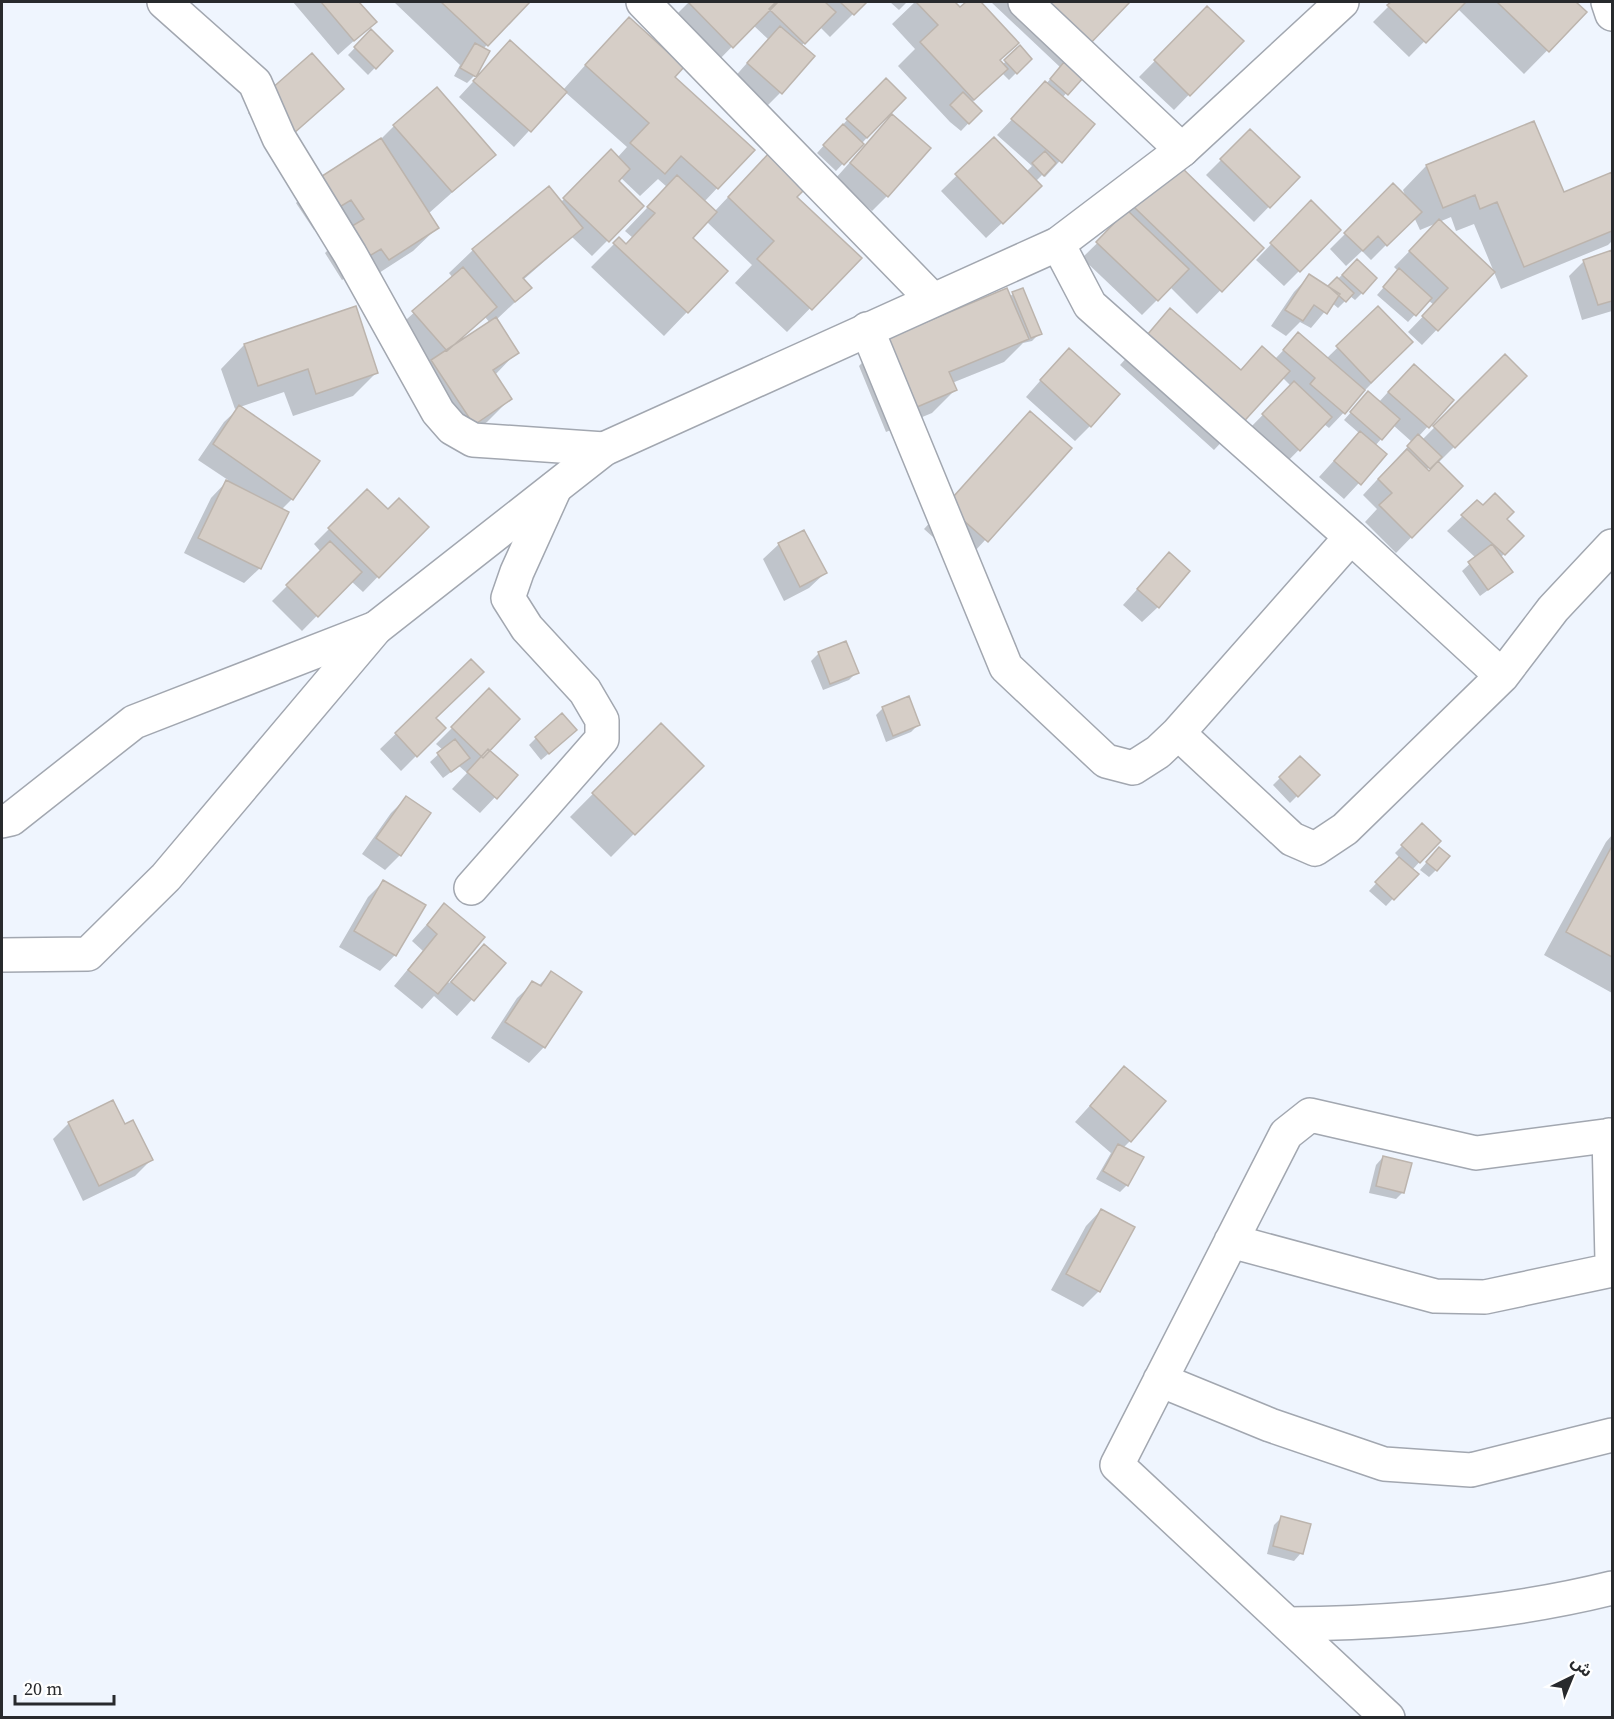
<svg xmlns="http://www.w3.org/2000/svg" width="1614" height="1719" font-family="'Source Serif 4','Noto Sans Arabic',serif">
<style>
.shadow{fill:#0003;fill-rule:evenodd}
.building{fill:#d6cec7;stroke:#bcb4ad;stroke-width:1.5}
.lines{fill:none;stroke-linecap:round;stroke-linejoin:round}
.minor-casing{stroke:#a2a7b0;stroke-width:36}
.secondary-casing{stroke:#a2a7b0;stroke-width:36}
.minor{stroke:#fff;stroke-width:33}
.secondary{stroke:#fff;stroke-width:33}
</style>
<rect width="100%" height="100%" fill="#eff5fe"/>
<path class="shadow" d="M293,2H358L375,22L338,55Z
M394,2H528L483,49L474,76L467,83L454,76L460,65Z
M689,2H865L830,37L820,27L801,46L780,93L765,108L733,79L768,39L753,25L717,62L672,19Z
M890,2H907L899,10Z
M915,2H953L960,9L968,2H979L1017,43L998,61L1002,65L1020,48L1030,59L1009,80L1002,73L971,103L980,111L961,131L950,122L898,66L915,49L892,24Z
M991,2H1128L1067,66L1080,78L1062,98L1093,125L1045,177L1042,175L1035,182L1024,202L986,238L941,191L994,139L1026,172L1032,166L997,135L1061,68Z
M1393,2H1574L1585,12L1524,74L1457,8L1409,57L1373,22Z
M1207,8L1241,41L1174,110L1139,77Z
M371,31L391,51L368,75L348,55Z
M606,42L673,77L753,150L704,202L714,212L747,177L795,197L859,258L787,332L735,283L752,265L707,222L691,238L687,312L664,336L591,267L619,239L625,245L633,238L625,231L667,187L658,179L640,196L620,177L617,181L642,206L592,256L572,237L523,280L530,288L496,320L517,352L494,376L510,399L487,422L450,447L408,385L398,327L453,278L449,273L473,250L549,188L560,203L611,152L617,158L627,147L565,92L514,147L459,97L495,58L563,90ZM485,317L490,323L458,344L456,342Z
M342,89L277,148L248,113L263,98Z
M870,95L904,98L836,171L817,153Z
M1533,123L1563,194L1612,174V241L1608,245L1501,289L1474,224L1456,231L1451,217L1439,222L1492,272L1422,345L1408,332L1434,305L1428,300L1408,322L1377,295L1398,271L1394,267L1437,223L1420,230L1414,217L1371,260L1362,251L1346,266L1330,249L1393,186L1407,200L1403,190L1426,166Z
M394,126L494,155L428,214L437,228L413,251L365,282L357,271L342,280L325,253L339,239L327,222L314,230L296,203L319,179L378,142Z
M1250,131L1298,177L1254,222L1206,175Z
M877,132L887,196L872,211L835,179Z
M1177,165L1262,248L1197,314L1170,287L1142,315L1082,258Z
M1296,218L1299,271L1284,286L1256,260Z
M1612,252V311L1582,320L1569,276L1584,261Z
M1357,261L1362,293L1355,300L1350,296L1338,308L1332,303L1311,328L1300,322L1286,336L1271,326L1294,292L1309,276L1328,288Z
M1013,294L1040,333L1032,341L1023,343L1004,362L952,383L955,390L932,413L886,432L859,366L882,342L1009,297Z
M355,308L377,372L353,396L293,416L284,392L240,407L292,499L281,510L260,568L244,583L184,553L211,498L228,480L198,460L224,422L240,407L235,409L221,369L244,345Z
M1378,308L1411,342L1329,428L1324,424L1284,465L1248,430L1291,386L1282,377L1214,450L1120,365L1170,310L1240,371L1262,348L1275,359L1298,335L1326,359Z
M1505,356L1525,376L1439,462L1436,460L1426,470L1461,486L1396,553L1365,522L1377,509L1363,495L1412,442L1393,425L1375,446L1385,455L1344,499L1319,477L1359,433L1344,420L1361,401L1379,402L1398,381L1452,400L1419,436L1422,440Z
M1054,365L1090,426L1075,441L1026,397Z
M1030,413L1070,448L963,564L924,529Z
M367,491L388,511L426,527L363,592L351,581L302,631L272,601L321,552L314,544Z
M1477,502L1505,519L1522,536L1500,558L1503,579L1480,596L1462,571L1476,558L1447,531Z
M779,544L825,573L809,588L784,601L763,559Z
M1169,554L1158,607L1142,622L1123,605Z
M845,643L857,672L849,680L823,690L811,661L818,654Z
M471,661L434,719L444,728L401,771L380,749Z
M489,691L488,750L516,775L480,813L452,789L467,773L459,766L443,778L430,762L443,750L436,744Z
M883,708L918,725L911,732L886,742L876,715Z
M661,725L701,766L611,857L570,817Z
M568,737L541,760L529,745L536,738Z
M1300,758L1318,775L1290,803L1273,785Z
M406,798L400,855L385,870L362,854L391,813Z
M1422,826L1439,841L1412,870L1416,874L1386,906L1369,891L1400,858L1395,853Z
M1612,835V993L1544,955L1606,842Z
M1432,856L1436,870L1429,877L1420,870Z
M383,882L395,955L380,971L339,947L368,897Z
M444,905L447,981L449,983L484,946L504,964L457,1016L434,996L422,1009L394,986L423,951L412,941Z
M552,973L544,1047L529,1063L491,1038L517,998L533,983L538,986Z
M1124,1068L1130,1141L1123,1148L1127,1185L1120,1192L1096,1179L1111,1153L1075,1122Z
M69,1123L124,1126L151,1160L135,1176L83,1201L53,1139Z
M1383,1157L1403,1192L1396,1199L1369,1193L1376,1165Z
M1101,1210L1133,1228L1099,1291L1083,1307L1051,1290L1086,1226Z
M1281,1518L1301,1553L1294,1561L1267,1554L1274,1525Z"/>
<path class="building" d="M321,2H359L377,22L354,41Z
M441,2H530L488,46Z
M688,2H778L733,48Z
M776,2H825L836,12L805,44L769,9Z
M840,2H867L854,15Z
M916,2H955L960,7L966,2H981L1019,43L1000,60L1008,69L974,100L920,42L938,25Z
M1039,2H1130L1087,47Z
M1391,2H1466L1426,43L1387,5Z
M1497,2H1576L1587,12L1549,52Z
M1207,6L1244,41L1190,96L1154,60Z
M629,17L684,67L675,77L755,150L718,189L681,156L665,174L630,143L649,123L585,65Z
M780,26L815,56L782,94L747,63Z
M371,29L393,51L376,69L354,47Z
M510,40L567,92L531,132L473,81Z
M475,43L490,51L476,77L460,68Z
M1020,45L1032,59L1017,74L1004,60Z
M312,53L344,89L293,134L262,97Z
M1064,62L1083,78L1068,95L1050,79Z
M886,78L906,98L867,138L846,119Z
M1045,81L1095,124L1062,163L1011,119Z
M437,87L496,155L452,192L393,125Z
M963,92L982,111L969,124L950,105Z
M892,114L931,148L888,197L850,163Z
M1534,121L1564,192L1612,172V231L1524,267L1497,202L1480,209L1475,195L1443,208L1426,165Z
M843,124L864,144L844,165L823,145Z
M1250,129L1300,177L1270,208L1220,159Z
M994,137L1042,186L1003,224L955,174Z
M381,138L439,228L389,260L381,249L366,258L347,229L364,219L351,200L338,208L319,178Z
M611,149L630,169L619,181L644,206L609,242L563,198Z
M1045,151L1056,163L1044,176L1032,163Z
M770,152L807,187L797,197L862,258L812,310L757,259L774,241L728,197Z
M1177,163L1264,248L1222,292L1134,207Z
M677,175L717,212L693,238L728,271L688,313L613,243L619,237L626,244L655,213L647,207Z
M1393,183L1422,212L1387,246L1378,236L1363,251L1344,233Z
M549,186L583,228L523,278L532,288L515,302L472,249Z
M1311,200L1341,230L1300,272L1270,243Z
M1127,210L1189,269L1158,301L1096,242Z
M1439,219L1495,272L1438,331L1422,316L1448,288L1409,251Z
M1612,250V301L1598,305L1583,260Z
M1357,259L1377,278L1363,294L1342,275Z
M463,267L497,307L447,351L412,311Z
M1399,268L1432,298L1416,316L1383,287Z
M1309,274L1340,294L1327,314L1314,305L1303,321L1285,310Z
M1337,277L1354,293L1346,302L1328,286Z
M1007,288L1029,339L949,372L957,390L910,410L881,341Z
M1023,288L1042,334L1031,338L1012,292Z
M356,306L378,373L316,394L308,369L258,386L244,344Z
M1378,306L1413,342L1371,383L1336,346Z
M1170,308L1241,370L1262,346L1290,371L1238,428L1142,341Z
M496,317L519,353L493,370L512,399L474,425L431,360Z
M1298,332L1365,390L1345,414L1310,384L1315,378L1283,350Z
M1069,348L1120,394L1091,427L1040,380Z
M1505,354L1527,376L1455,448L1433,426Z
M1414,364L1454,400L1429,428L1388,392Z
M1294,381L1332,417L1300,451L1262,414Z
M1368,391L1400,419L1382,440L1350,412Z
M239,405L320,461L293,500L213,444Z
M1030,411L1072,448L988,542L946,505Z
M1360,431L1387,454L1361,485L1334,461Z
M1418,434L1442,457L1430,469L1407,446Z
M1407,449L1429,471L1438,461L1463,486L1412,538L1379,505L1392,493L1378,479Z
M226,480L289,512L261,569L198,538Z
M367,489L388,509L399,498L429,527L379,578L328,528Z
M1495,493L1514,512L1507,519L1524,536L1505,555L1461,515L1477,500L1483,505Z
M804,530L827,573L800,587L778,543Z
M330,541L362,572L318,617L286,585Z
M1492,544L1513,572L1488,590L1468,562Z
M1169,552L1190,571L1159,608L1137,589Z
M846,641L859,673L830,684L818,652Z
M471,659L484,672L436,718L446,728L417,757L395,733Z
M489,688L520,719L483,758L451,727Z
M909,696L920,725L893,736L882,707Z
M562,713L577,730L549,754L535,737Z
M661,723L704,766L635,835L592,793Z
M455,739L470,758L451,772L437,753Z
M488,749L518,775L497,799L467,772Z
M1300,756L1320,775L1298,797L1279,777Z
M406,796L431,813L401,856L376,838Z
M1422,823L1441,841L1420,863L1401,845Z
M1612,846V957L1566,932Z
M1439,847L1450,856L1437,871L1426,862Z
M1399,857L1419,874L1394,900L1375,882Z
M383,880L426,905L396,956L354,931Z
M444,903L485,937L438,994L408,970L437,934L427,925Z
M484,944L506,963L474,1001L451,982Z
M551,971L582,992L545,1048L505,1022L532,981L541,986Z
M1124,1066L1166,1101L1131,1142L1090,1106Z
M113,1100L125,1124L133,1120L153,1160L99,1186L68,1122Z
M1118,1144L1144,1157L1128,1186L1103,1171Z
M1383,1156L1412,1163L1404,1193L1376,1186Z
M1101,1209L1135,1227L1100,1292L1066,1274Z
M1281,1516L1311,1524L1303,1554L1273,1546Z"/>
<g class="lines">
<defs>
<path id="minor" d="M164,2L255,83L279,138L350,254L438,412L452,428L473,440L604,449
M643,2L932,299
M1025,2L1182,150
M1608,2L1612,14
M1058,244L1090,305L1351,537
M867,329L1006,667L1106,761L1133,768L1158,752L1178,733
M1502,676L1351,537L1178,733L1292,839L1315,849L1345,829L1502,676L1553,609L1612,546
M2,821L11,819L134,722L376,628
M471,888L602,739V720L585,691L527,628L508,598L517,572L555,488
M1609,1135L1612,1261
M1231,1241L1435,1296L1485,1297L1612,1270
M1160,1380L1270,1425L1384,1464L1471,1470L1612,1435
M1288,1624C1397,1623 1507,1614 1612,1588
M1388,1718L1117,1465L1286,1134L1310,1115L1476,1153L1612,1135"/>
<path id="secondary" d="M2,955L88,954L166,877L376,628L604,449L1058,244L1182,150L1342,2"/>
</defs>
<use href="#minor" class="minor-casing"/>
<use href="#secondary" class="secondary-casing"/>
<use href="#minor" class="minor"/>
<use href="#secondary" class="secondary"/>
</g>
<rect width="1614" height="1719" fill="none" stroke="#282a2d" stroke-width="6"/>
<g transform="translate(1572 1677) rotate(43)" stroke="#ffffff" stroke-width="4.5" paint-order="stroke">
<path d="M0-4.5L10 22L0 15L-10 22Z" fill="#282a2d"/>
<text y="-9" font-size="16" font-weight="bold" text-anchor="middle" fill="#282a2d">ش</text>
</g>
<path d="M15 1695v9h99v-9" fill="none" stroke="#282a2d" stroke-width="3"/>
<text x="24" y="1695" font-size="18" fill="#282a2d" stroke="#ffffff" stroke-width="4.5" paint-order="stroke">20 m</text>
</svg>
